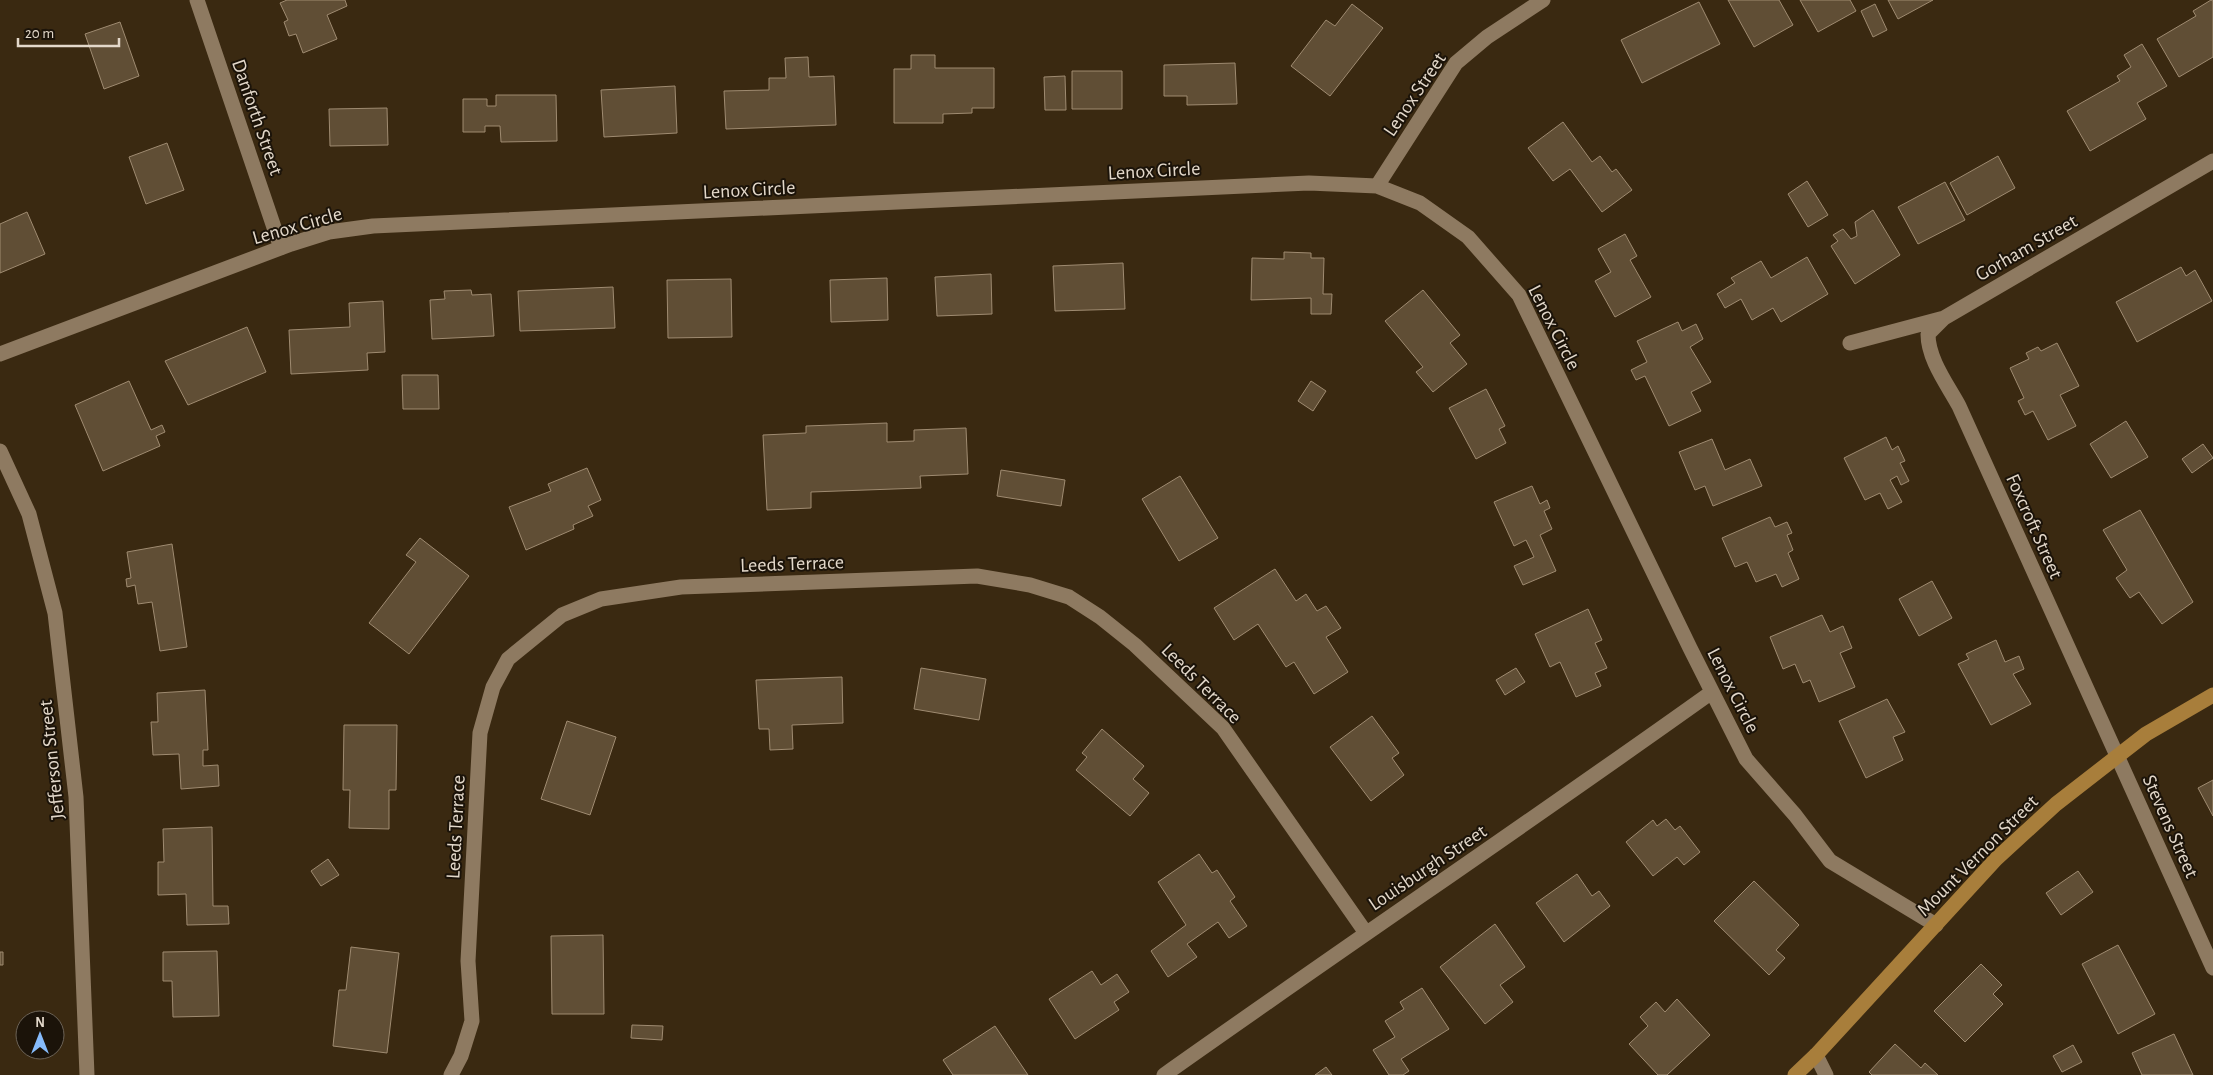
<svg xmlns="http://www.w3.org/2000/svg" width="2213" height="1075" font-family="'Alegreya Sans',sans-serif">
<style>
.building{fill:#604e35;stroke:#9f8b71}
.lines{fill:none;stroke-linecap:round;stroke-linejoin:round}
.minor{stroke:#8e7a61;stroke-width:15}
.major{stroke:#a87e3b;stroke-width:15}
.labels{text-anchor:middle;stroke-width:4;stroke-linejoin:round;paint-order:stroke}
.street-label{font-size:20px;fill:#e3d8ca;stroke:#1b1309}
</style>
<rect width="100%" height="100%" fill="#3a2911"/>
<path class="building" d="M287,0H345L347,6L327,15L337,39L303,53L296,34L289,36L284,22L288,20L280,3Z
M1728,0H1779L1793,25L1754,47Z
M1800,0H1850L1856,11L1818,32Z
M1888,0H1933L1898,19Z
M2211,0L2213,1V57L2179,77L2157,39L2196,16L2193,11Z
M1699,2L1720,44L1642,83L1621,40Z
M1352,4L1383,28L1330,96L1291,66L1326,20L1335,26Z
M1875,4L1887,30L1873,37L1861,11Z
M120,22L139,76L104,89L85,34Z
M2142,44L2167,86L2137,103L2146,119L2090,151L2067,111L2120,81L2117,76L2131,67L2124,55Z
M911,55H935V68H994V108H972V113L943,114V123H894V69H911Z
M808,57L809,77L834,76L836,125L726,129L724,91L769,90V78H786L785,58Z
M1235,63L1237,104L1187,105V96H1164V65Z
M1072,71H1122V109H1072Z
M1065,76L1066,110H1045L1044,77Z
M675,86L677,133L604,137L601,90Z
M496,95H556L557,141L501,142L500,126H485V132H463V99H487V106H496Z
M387,108L388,145L330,146L329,109Z
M1563,122L1592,162L1600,156L1612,172L1616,169L1632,190L1602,212L1570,169L1553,181L1528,148Z
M167,143L184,190L146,204L129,157Z
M1998,156L2015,188L1967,215L1950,183Z
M1807,181L1828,215L1808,227L1788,194Z
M1945,182L1965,220L1918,244L1898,207Z
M1873,210L1900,255L1855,284L1831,246L1838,241L1833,235L1843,229L1851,239L1857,236L1855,222Z
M27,212L45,254L0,273V224Z
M1625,234L1637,256L1630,260L1651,297L1615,317L1595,281L1611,272L1598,249Z
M1284,252L1311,253V258H1324L1323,294H1332L1331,314H1311V298L1251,300L1252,258L1284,259Z
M1807,257L1828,294L1781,322L1773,308L1752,320L1741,299L1725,308L1717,294L1735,283L1731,278L1761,261L1771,278Z
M1123,263L1125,309L1055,311L1053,266Z
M2181,267L2186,276L2195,270L2212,301L2137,342L2116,302Z
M991,274L992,314L937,316L935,277Z
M887,278L888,320L831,322L830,280Z
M731,279L732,337L668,338L667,280Z
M613,287L615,328L520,331L518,291Z
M471,290L472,295L491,294L494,336L432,339L430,300L445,299L444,291Z
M1423,290L1460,335L1450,343L1467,364L1433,392L1416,372L1423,367L1385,321Z
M383,301L385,352L367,353L368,370L291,374L289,330L350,327L349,303Z
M1678,322L1682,331L1696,324L1703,339L1690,347L1711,382L1691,392L1701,411L1669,426L1645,376L1636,380L1631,370L1647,362L1637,341Z
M247,327L266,372L188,405L165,361Z
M2057,343L2079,386L2060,395L2076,426L2048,440L2033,411L2025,415L2018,401L2024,398L2010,368L2029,359L2026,353L2038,347L2041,351Z
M402,375H438L439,409H403Z
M129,381L151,430L162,425L165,432L156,436L160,446L103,471L75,405Z
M1311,381L1326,391L1313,411L1298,401Z
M1486,389L1505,426L1499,429L1506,443L1476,459L1449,408Z
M2126,421L2148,457L2111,478L2090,444Z
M887,423V442L914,441V430L966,428L968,474L920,476L921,488L811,492V508L767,510L763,435L806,433V426Z
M1886,437L1892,450L1898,446L1905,461L1900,463L1909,481L1901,485L1897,476L1890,480L1902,502L1888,509L1880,493L1865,500L1844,458Z
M1712,439L1725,470L1750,459L1762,486L1713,506L1705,486L1695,490L1679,452Z
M2203,444L2213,458L2192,473L2182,459Z
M587,468L601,500L588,506L593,516L573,525L574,529L526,550L509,507L551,491L548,484Z
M1001,470L1065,480L1061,506L997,496Z
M1180,476L1218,538L1179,561L1142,499Z
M1532,486L1540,504L1547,500L1550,508L1544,511L1552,529L1540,535L1556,571L1523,585L1514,566L1534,557L1526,540L1514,546L1494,502Z
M2140,510L2193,602L2162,624L2139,592L2130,598L2116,578L2127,570L2103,530Z
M1770,517L1775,527L1787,522L1792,533L1787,535L1793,550L1788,553L1799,579L1782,587L1776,574L1756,582L1747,562L1735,567L1722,538Z
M420,538L469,576L409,654L369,623L416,562L406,555Z
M172,544L187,647L160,651L152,602L138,604L135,585L127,587L126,579L131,578L127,552Z
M1275,569L1296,601L1306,594L1317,611L1326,606L1341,628L1326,637L1348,672L1314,694L1294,662L1286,667L1258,624L1234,640L1214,608Z
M1932,581L1952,618L1919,636L1899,599Z
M1588,609L1602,640L1595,643L1607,668L1595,673L1601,686L1576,697L1560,662L1550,667L1535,634Z
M1822,615L1830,632L1843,626L1852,648L1840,653L1855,687L1819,702L1810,680L1803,683L1795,664L1783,669L1770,637Z
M1996,640L2005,662L2019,656L2024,669L2013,674L2031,704L1991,725L1958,664L1969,659L1966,654Z
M921,668L986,679L979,720L914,709Z
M1516,668L1525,682L1505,695L1496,680Z
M842,677L843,723L792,725L793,749L770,750L769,729H759L756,680Z
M205,690L208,750H203V766L218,765L219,786L181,789L179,754L153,755L151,722H158L157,693Z
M1887,699L1905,732L1893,737L1903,760L1866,778L1839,721Z
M1372,716L1399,753L1392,758L1404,775L1371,801L1330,747Z
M567,721L616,737L590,815L541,799Z
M344,725H397L396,790H389V829L349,828L350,790H343Z
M1102,729L1144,766L1133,779L1149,793L1130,816L1076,770L1087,757L1082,753Z
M2213,780V816L2198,788Z
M1666,819L1675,830L1680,826L1700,852L1684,865L1677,857L1653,876L1626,842L1653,820L1657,826Z
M212,827L213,906H228L229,924L187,925L186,894L158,895V862H164L163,829Z
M1199,854L1212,873L1217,870L1235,897L1230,901L1247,926L1229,938L1218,922L1187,944L1197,957L1168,977L1151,951L1186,925L1158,882Z
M328,859L339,875L321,886L311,871Z
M2078,871L2093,892L2061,915L2046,893Z
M1577,874L1592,896L1599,891L1610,906L1564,942L1536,903Z
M1754,881L1799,925L1776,950L1785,958L1769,975L1714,921Z
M1495,924L1525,967L1500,985L1513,1002L1485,1024L1440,967Z
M603,935L604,1014H552L551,936Z
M2118,945L2155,1014L2118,1034L2082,964Z
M351,947L399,953L387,1053L333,1046L339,990H346Z
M217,951L219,1016L173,1017L172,981H163V952Z
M0,952H3V965H0Z
M1981,964L2002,985L1993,994L2003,1004L1965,1042L1934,1011Z
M1092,971L1101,985L1117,974L1129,992L1114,1002L1119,1010L1075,1039L1049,999Z
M1422,988L1449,1029L1401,1059L1409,1071L1403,1075H1389L1373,1050L1395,1037L1385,1021L1404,1009L1400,1002Z
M1677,999L1710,1035L1667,1075H1658L1629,1044L1648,1026L1640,1017L1656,1002L1665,1012Z
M632,1025L663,1026L662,1040L631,1038Z
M995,1026L1028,1075H953L943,1060Z
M2174,1034L2193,1075H2142L2132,1053Z
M1895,1044L1921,1068L1925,1063L1938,1075H1872L1869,1072Z
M2073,1045L2082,1062L2062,1072L2053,1056Z
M1326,1067L1332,1075H1315Z"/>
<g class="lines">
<path class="minor" d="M197,0L281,248
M1377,186L1456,63L1487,37L1543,0
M1944,318L1928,334C1928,359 1947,384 1959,406L2213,968
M1850,343L1944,318L2213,161
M0,354L291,244L329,232L373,226L1309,183L1377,186L1420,203L1468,237L1519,295L1690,648L1746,759L1795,815L1830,861L1936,925
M0,451L29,514L55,613L76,797L87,1075
M1816,1055L1826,1075
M451,1075L461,1056L472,1021L468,961L480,733L493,687L508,659L562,615L601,599L681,587L977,576L1030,585L1069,597L1100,617L1135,645L1223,728L1366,933
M1164,1075C1346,946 1530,822 1712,692"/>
<path class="major" d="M1795,1075L1816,1055L1996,859L2056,804L2146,734L2213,695"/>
</g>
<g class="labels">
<g class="street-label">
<text transform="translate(1414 94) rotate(-56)" y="7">Lenox Street</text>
<text transform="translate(258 117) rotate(71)" y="7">Danforth Street</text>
<text transform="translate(1154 170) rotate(-3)" y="7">Lenox Circle</text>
<text transform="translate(749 189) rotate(-3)" y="7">Lenox Circle</text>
<text transform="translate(297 225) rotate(-16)" y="7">Lenox Circle</text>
<text transform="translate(2026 247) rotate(-30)" y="7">Gorham Street</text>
<text transform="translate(1555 327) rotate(63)" y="7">Lenox Circle</text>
<text transform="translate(2035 526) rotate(66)" y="7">Foxcroft Street</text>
<text transform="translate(792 563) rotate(-2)" y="7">Leeds Terrace</text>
<text transform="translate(1202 683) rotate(45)" y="7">Leeds Terrace</text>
<text transform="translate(1734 690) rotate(63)" y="7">Lenox Circle</text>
<text transform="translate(51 760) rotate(-96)" y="7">Jefferson Street</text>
<text transform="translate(2171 826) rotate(66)" y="7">Stevens Street</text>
<text transform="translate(455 827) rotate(-87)" y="7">Leeds Terrace</text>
<text transform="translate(1977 855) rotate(-45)" y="7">Mount Vernon Street</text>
<text transform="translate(1427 867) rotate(-34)" y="7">Louisburgh Street</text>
</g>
</g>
<g transform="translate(40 1035)"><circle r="24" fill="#1b1309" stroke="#6b6256"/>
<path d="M0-4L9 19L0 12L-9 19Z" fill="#86bbfb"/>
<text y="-8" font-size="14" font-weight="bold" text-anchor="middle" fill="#e3d8ca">N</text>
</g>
<path d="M18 38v8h101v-8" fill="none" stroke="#e3d8ca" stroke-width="2.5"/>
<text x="25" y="38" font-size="15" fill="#e3d8ca" stroke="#1b1309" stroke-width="4" paint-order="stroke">20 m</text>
</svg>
